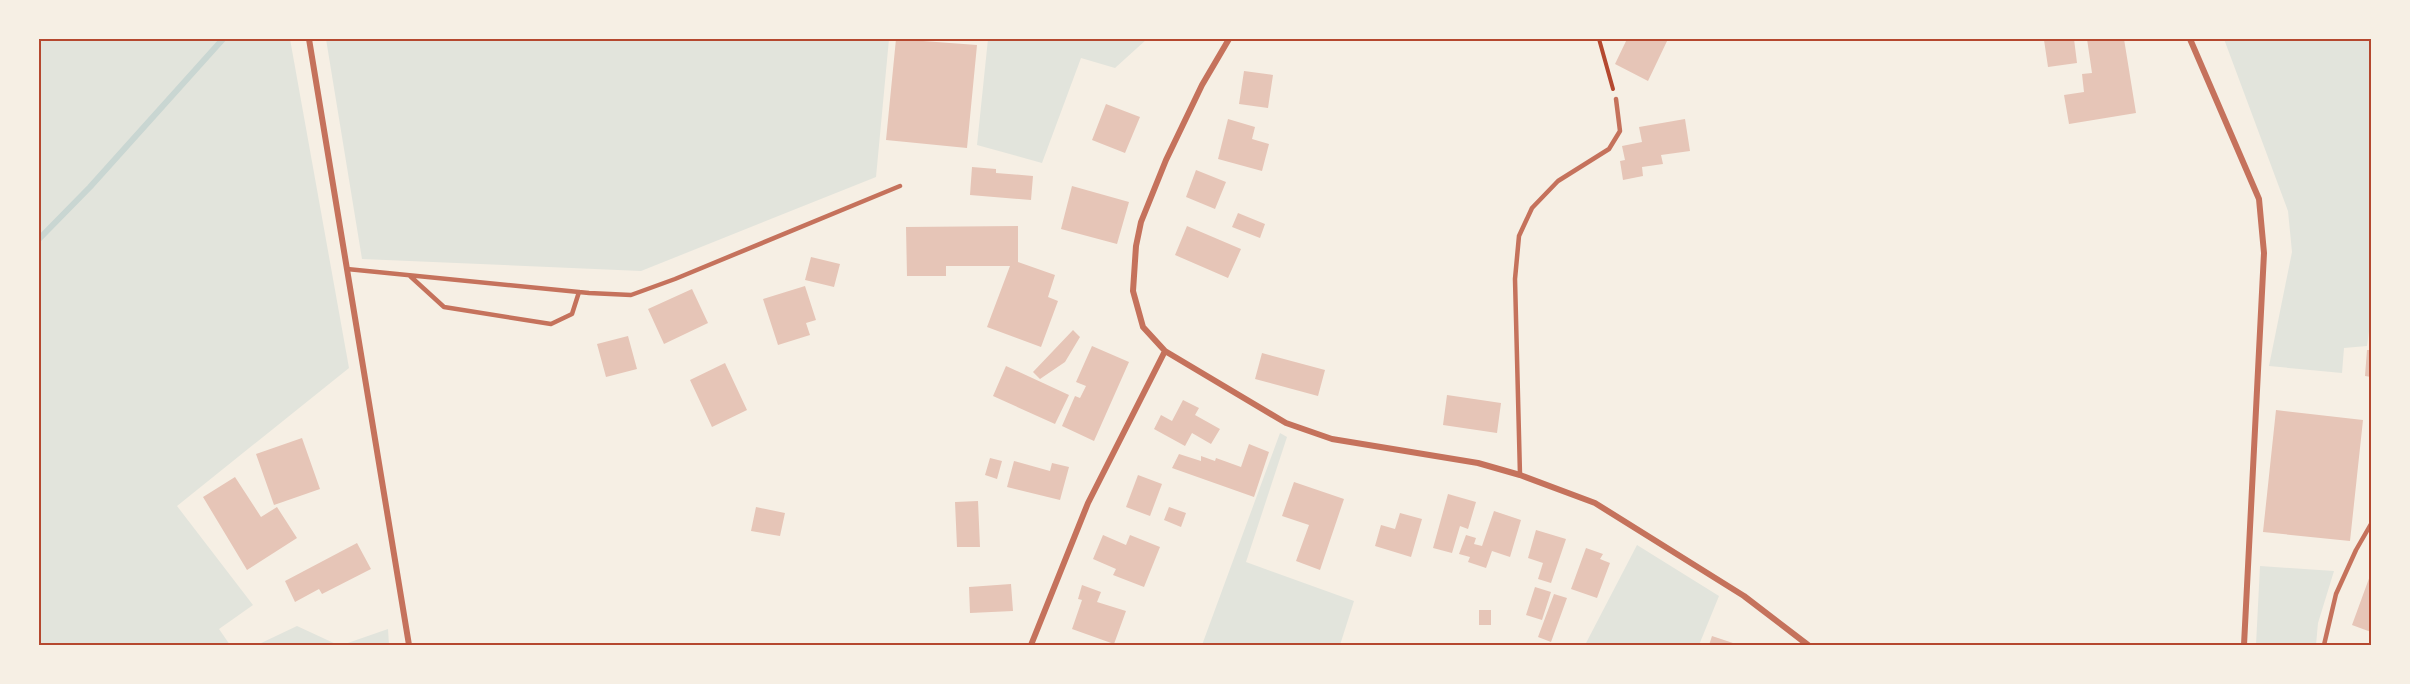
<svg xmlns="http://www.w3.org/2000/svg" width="2410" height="684" font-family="'Varela Round',sans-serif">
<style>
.green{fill:#e2e4dc}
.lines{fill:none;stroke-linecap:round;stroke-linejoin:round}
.stream{stroke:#c9d6d2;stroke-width:6}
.building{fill:#e6c5b7}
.path{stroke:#b5482f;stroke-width:4}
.service{stroke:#c5725c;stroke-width:4.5}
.minor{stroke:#c5725c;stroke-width:6}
.neatline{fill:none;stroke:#b5482f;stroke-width:2}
</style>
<rect width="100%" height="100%" fill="#f6efe4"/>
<path class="green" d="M39,39H290L349,368L177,506L253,605L219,629L230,645H39Z
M326,39H889L876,177L641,271L362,259Z
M988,39H1147L1115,68L1081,58L1042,163L977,145Z
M2224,39H2371V316L2367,346L2344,348L2342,373L2269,366L2292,252L2288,211Z
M1280,433L1287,437L1246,562L1354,601L1340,645H1202Z
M1637,545L1719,596L1699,645H1585Z
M2260,566L2334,571L2318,623L2316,645H2256Z
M297,626L338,645H257Z
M388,629L389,645H342Z"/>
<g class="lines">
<path class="stream" d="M39,239L90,187L223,39"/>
</g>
<path class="building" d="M896,39L977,45L967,148L886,140Z
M1627,39H1668L1648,81L1615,64Z
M2074,39L2077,63L2048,67L2044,40Z
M2087,39H2124L2136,113L2069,124L2064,95L2084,92L2082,74L2092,73Z
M1244,71L1273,75L1268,108L1239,104Z
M1106,104L1140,117L1125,153L1092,140Z
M1228,119L1255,127L1252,139L1269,144L1262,171L1218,159Z
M1685,119L1690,151L1661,155L1663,164L1642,167L1643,176L1623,180L1620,161L1625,160L1622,146L1642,142L1639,127Z
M972,167L996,169V173L1033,176L1031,200L970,195Z
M1196,170L1226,182L1215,209L1186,197Z
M1072,186L1129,202L1117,244L1061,229Z
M1238,213L1265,224L1260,238L1232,227Z
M1018,226V262L1055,275L1048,297L1058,301L1041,347L987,327L1010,266H946V276H907L906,227Z
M1187,226L1241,249L1228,278L1175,255Z
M811,257L840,264L834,287L805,280Z
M805,286L816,320L806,323L810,335L778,345L763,299Z
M692,289L708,323L664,344L648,309Z
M1073,330L1080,337L1065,362L1040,379L1033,372Z
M628,336L637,369L606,377L597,344Z
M1092,346L1129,362L1094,441L1062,426L1075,396L1080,398L1086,386L1076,382Z
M2367,350H2371V377L2365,376Z
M1262,353L1325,370L1318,396L1255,379Z
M725,363L747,410L712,427L690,380Z
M1006,366L1069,395L1055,424L993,396Z
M1447,395L1501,403L1497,433L1443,425Z
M1183,400L1199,408L1195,415L1220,429L1211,444L1192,433L1185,446L1154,429L1161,415L1172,421Z
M2276,410L2363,420L2350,541L2263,532Z
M302,438L320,489L274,505L256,454Z
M1249,444L1269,452L1254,497L1172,468L1179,454L1201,461V456L1215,461L1216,458L1241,467Z
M990,458L1002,461L997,479L985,475Z
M1014,461L1050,471L1052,463L1069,467L1060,500L1007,487Z
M1138,475L1162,484L1150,516L1126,507Z
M235,477L261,517L277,507L297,538L247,570L203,497Z
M1294,482L1344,499L1320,570L1296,561L1309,525L1282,516Z
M1448,494L1476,502L1468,529L1460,526L1452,553L1433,548Z
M978,501L980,547H957L955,502Z
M756,507L785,513L780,536L751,531Z
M1169,507L1186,513L1181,527L1164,520Z
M1494,511L1521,520L1510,557L1492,551L1486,568L1468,562L1470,557L1459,554L1466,535L1476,538L1474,544L1482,546Z
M1400,513L1422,519L1411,557L1375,546L1381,525L1395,529Z
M1536,530L1566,539L1551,583L1538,579L1543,563L1528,558Z
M1103,535L1126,545L1130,535L1160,547L1144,587L1113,575L1116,569L1093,559Z
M357,543L371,569L322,594L319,589L295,602L285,581Z
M1586,548L1603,554L1600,559L1610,563L1597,598L1571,589Z
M2371,573V632L2352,625Z
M1011,584L1013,611L970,613L969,587Z
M1082,585L1101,592L1097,602L1126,611L1114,644L1072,629L1082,600L1078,599Z
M1535,587L1551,592L1542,620L1526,615Z
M1554,594L1567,598L1551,642L1538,637Z
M1479,610H1491V625H1479Z
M1712,636L1733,643L1732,645H1709Z"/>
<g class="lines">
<path class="path" d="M1599,39L1613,89"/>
<path class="service" d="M347,269L589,293L631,295L675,279L900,186
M410,276L444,307L551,324L572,314L579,292
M1520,475L1515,279L1519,236L1532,208L1558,181L1609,149L1620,131L1616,99
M2324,645L2336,594L2356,550L2371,524"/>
<path class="minor" d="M309,39L409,645
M1229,39L1202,85L1166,160L1141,222L1136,246L1133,291L1143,327L1165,351L1286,423L1332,439L1478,463L1520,475L1595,503L1744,596L1808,645
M2190,39L2259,199L2264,253L2244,645
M1031,645L1088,503L1165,351"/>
</g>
<rect width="2410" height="684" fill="none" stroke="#f6efe4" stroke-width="81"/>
<rect x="40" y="40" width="2330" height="604" class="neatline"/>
</svg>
